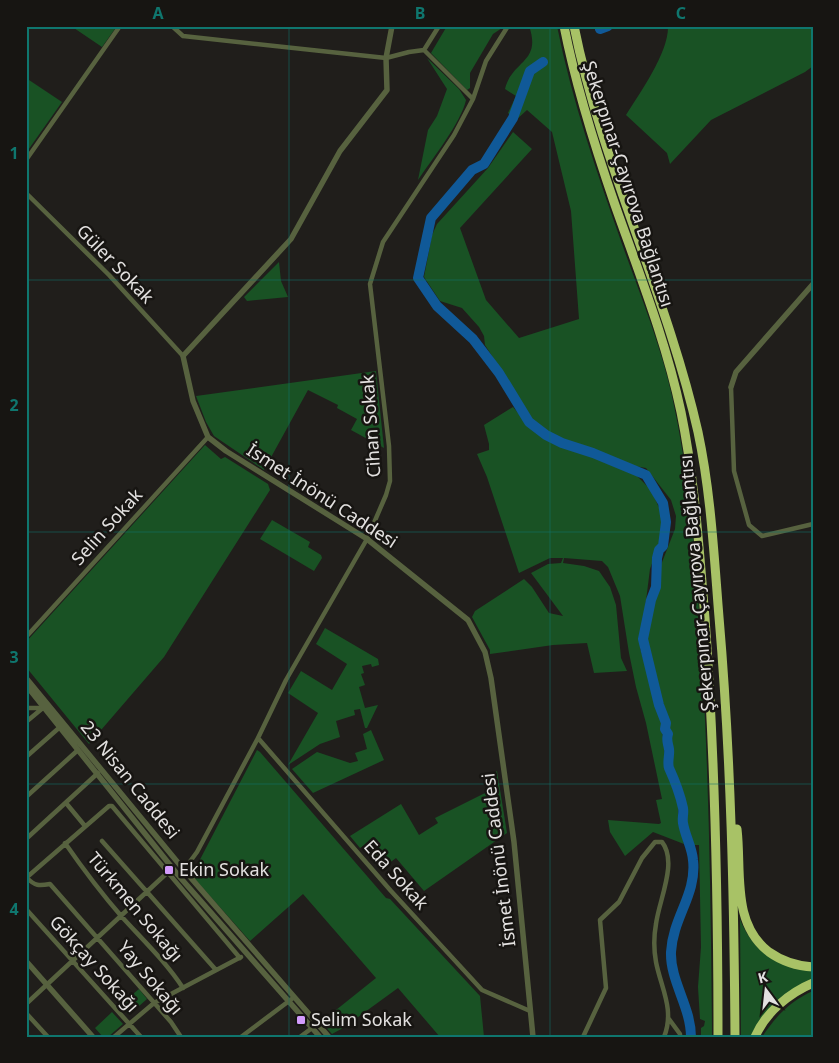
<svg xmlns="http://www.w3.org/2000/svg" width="839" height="1063" font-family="'Noto Sans',sans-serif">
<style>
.green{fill:#195224}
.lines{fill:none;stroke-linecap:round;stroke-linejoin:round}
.river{stroke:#105998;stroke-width:10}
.minor{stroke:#57623f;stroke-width:4.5}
.tertiary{stroke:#57623f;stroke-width:5.5}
.motorway{stroke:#a8c266;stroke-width:9}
.grid{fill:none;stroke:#0f766e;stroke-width:1;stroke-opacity:0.55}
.poi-dot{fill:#d39cfc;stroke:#171512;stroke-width:2}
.labels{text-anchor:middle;stroke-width:5;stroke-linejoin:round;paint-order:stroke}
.street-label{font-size:18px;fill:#e3e1e0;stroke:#171512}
.poi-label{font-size:18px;fill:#e3e1e0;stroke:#171512;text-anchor:start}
.neatline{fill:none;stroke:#0f766e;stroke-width:2}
.grid-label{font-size:16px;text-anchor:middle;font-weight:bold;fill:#0f766e}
</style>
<rect width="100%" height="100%" fill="#201e1b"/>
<path class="green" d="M71,26H117L102,47Z
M447,26H505L493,34L470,73V88L467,90L431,53Z
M529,26H557C572,101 597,173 622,244C640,294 661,346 672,396C690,477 696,561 701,643C709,774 711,905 712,1037H701V1028L704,1026L705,1021L700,1019L698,987L701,947L699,845H690L686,826L685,807L672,766L668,723L658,695L645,642L648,636L653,602L657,590L659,570L675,529L676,516L671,500L646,468L628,465L566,442L549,434L529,419L508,381L485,345L484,336L479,327L462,308L440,301L424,277L432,235L437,224L488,168L513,132L532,149L460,228L486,300L519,338L579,319L571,211L552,132L527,110L516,120L508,113L516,96L505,89C512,60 542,63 529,26Z
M668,26H813V66L805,72L711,120L670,164L667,153L626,115C640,93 669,52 668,26Z
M427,58L459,89L466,100C461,123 432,159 418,180L428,130L437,116L447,89Z
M26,78L62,102L26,153Z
M279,262L281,281L288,297L247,301L244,297Z
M376,371L384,448L351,430L357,419L337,408L338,405L308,390L264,470L214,436L206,422L196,396Z
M513,407L530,427L562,447L589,453L632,471L651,490L662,514L660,540L650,569L640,648L661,719L666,767L678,802V819L684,844L653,832L625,856L610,832L608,820L659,824L661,823L656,800L662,799L646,723L636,687L629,653L620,596L608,567L602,561L564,558L563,563L584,566L599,571L610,587L616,605L621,658L627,671L594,673L587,643L553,645L490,654V650L472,617L475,611L524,579L532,587L549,613L563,616L531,573L548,564L561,563L563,558H550L519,573L487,477L477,454L489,450V444L484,425Z
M205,445L221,459L225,457L268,484L270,490L164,657L89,744L26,667V642Z
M272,520L310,542L308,547L321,555L322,558L314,571L260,539Z
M325,628L378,659L379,665L372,667L371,664L362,666L364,673L361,674L365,685L359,687L365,708L378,705L367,728H365L360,709L354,710L355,715L336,721L340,737L320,744L288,765L318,713L288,693L301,671L332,690L347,664L316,644Z
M371,730L384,760L313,793L292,769L317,752L350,763L358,761L355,753L367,749L363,734Z
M257,750L260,752L386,898L390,899L480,996L484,1037H440L398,988L343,1028L332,1034L321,1022L376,978L303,894L250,941L194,878L193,873Z
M497,771L507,833L424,891L396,858L384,867L365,845L360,848L350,836L401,804L419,835L438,823L435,818L493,789L490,776Z
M740,919C752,951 779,969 813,971V978C786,992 763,1009 751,1037H741Z
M139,989L147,999L129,1015L120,1005Z
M813,991V1037H762C776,1016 790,1001 813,991Z
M112,1012L123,1024L108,1037H103L95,1028Z"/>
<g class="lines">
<path class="river" d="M600,29L608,26
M543,62L530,71L513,118L484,164L472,170L431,218L418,278L437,306L473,339L499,373L529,422L546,435L562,443L593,453L646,475L663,503L666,522L663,546L659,550L657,558L656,587L651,600L643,639L659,705L666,723L665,729L668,734C666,740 668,743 669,749C670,755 667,762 669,768C675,781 680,794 683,808C684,813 682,818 683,823C685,836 692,847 693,860C697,894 673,917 671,952C670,981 691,1007 691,1037"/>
<path class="minor" d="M172,26L183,36L386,58L409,52L424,50L473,99L454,135L383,242L370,284L389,446L390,481L386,495L367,539L286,680L258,738L197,852L183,871
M424,50L439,26
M473,99L486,61L508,26
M26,160L120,26
M26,193L109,275L183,356
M731,387L734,471L749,525L762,536L813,524
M26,637L208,437
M26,708H43
M26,722L44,707
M258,738L391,891L482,990L530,1011
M26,757L60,727
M26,797L78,750
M66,803L85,826
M26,839L98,773
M102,841L216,970
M65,843C83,869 102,894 122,917C143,940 166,962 183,988
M26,878L109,806H112L240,958
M27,878C35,886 39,886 50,884L171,1022L181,1037
M26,909L141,1037
M26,1004L167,873
M26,1013L48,1037
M669,1019L680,1034V1037
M114,1037L154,1003L241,957
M241,1037L293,998
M300,1037L312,1028
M583,1037L606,988L600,920L619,902L642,858L655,842H662C678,862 659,900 656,924C654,935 654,951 656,962C661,988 675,1010 664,1037"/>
<path class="tertiary" d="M392,26L386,58L387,90L340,151L291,239L183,356L193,401L208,437L226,451L367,539L468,620L485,652L491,678L514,842L533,1037
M731,387L736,372L813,284
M26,678L184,870L329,1037
M26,685L178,875L320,1037
M26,961L93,1037"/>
<path class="motorway" d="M564,26C576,87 595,147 615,205C639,273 666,341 681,412C695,480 699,549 705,618C715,757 718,897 718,1037
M574,26C602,166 667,294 698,432C711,493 714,556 719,617C731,757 734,897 735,1037
M737,829C742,871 731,923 769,952C783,962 796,966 813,967
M755,1037C765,1013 789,993 813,983"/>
</g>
<path class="grid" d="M289,26V1037M550,26V1037M26,280H813M26,532H813M26,784H813"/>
<g class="poi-dot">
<rect x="164" y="865" width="10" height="10" rx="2.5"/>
<rect x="296" y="1015" width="10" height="10" rx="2.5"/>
</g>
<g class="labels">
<g class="street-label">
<text transform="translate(628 184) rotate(72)" y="6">Şekerpınar-Çayırova Bağlantısı</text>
<text transform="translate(115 264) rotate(46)" y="6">Güler Sokak</text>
<text transform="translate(371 426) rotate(-94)" y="6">Cihan Sokak</text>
<text transform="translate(322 496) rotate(33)" y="6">İsmet İnönü Caddesi</text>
<text transform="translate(107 527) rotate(-48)" y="6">Selin Sokak</text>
<text transform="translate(697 583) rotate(-95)" y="6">Şekerpınar-Çayırova Bağlantısı</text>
<text transform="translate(130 780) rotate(51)" y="6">23 Nisan Caddesi</text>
<text transform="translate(499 860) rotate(-97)" y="6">İsmet İnönü Caddesi</text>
<text transform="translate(396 875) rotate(48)" y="6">Eda Sokak</text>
<text transform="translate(135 907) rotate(50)" y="6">Türkmen Sokağı</text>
<text transform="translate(94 964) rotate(48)" y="6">Gökçay Sokağı</text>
<text transform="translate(150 978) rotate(50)" y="6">Yay Sokağı</text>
</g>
<g class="poi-label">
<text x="179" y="876">Ekin Sokak</text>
<text x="311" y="1026">Selim Sokak</text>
</g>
</g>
<rect width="839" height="1063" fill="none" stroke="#171512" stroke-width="55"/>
<g transform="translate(766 990) rotate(345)" stroke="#171512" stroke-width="4" paint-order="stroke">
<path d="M0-4L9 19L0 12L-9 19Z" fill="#e3e1e0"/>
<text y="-8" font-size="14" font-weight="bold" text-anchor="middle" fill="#e3e1e0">K</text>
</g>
<rect x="28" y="28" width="784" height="1008" class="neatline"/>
<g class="grid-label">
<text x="158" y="19">A</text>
<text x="420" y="19">B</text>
<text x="681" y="19">C</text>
<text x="14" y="159">1</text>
<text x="14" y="411">2</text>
<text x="14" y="663">3</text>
<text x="14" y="915">4</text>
</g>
</svg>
